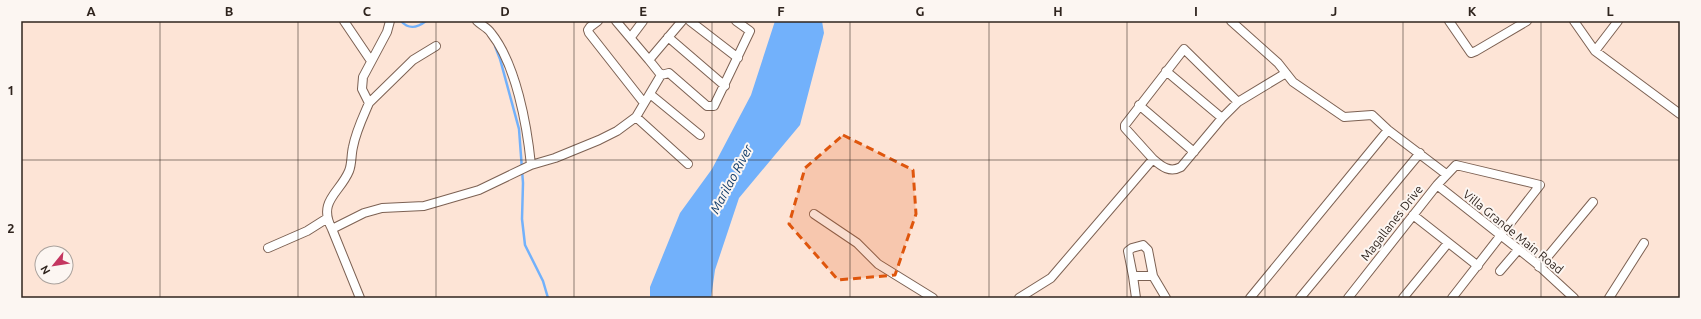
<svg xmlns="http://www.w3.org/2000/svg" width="1701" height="319" font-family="Ubuntu,sans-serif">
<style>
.water{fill:#72b1fb}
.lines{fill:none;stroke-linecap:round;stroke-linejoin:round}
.stream{stroke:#72b1fb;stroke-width:2.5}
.street-casing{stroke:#7c6153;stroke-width:10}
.street{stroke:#fff;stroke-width:8}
.marked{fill:#df560d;fill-opacity:0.2;stroke:#df560d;stroke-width:3;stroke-dasharray:8 5;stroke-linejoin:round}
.grid{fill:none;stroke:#2f241e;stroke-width:1;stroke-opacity:0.55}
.labels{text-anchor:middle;stroke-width:4;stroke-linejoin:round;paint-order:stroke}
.street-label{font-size:12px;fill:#2f241e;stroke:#fcf6f2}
.water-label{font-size:13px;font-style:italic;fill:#0f3b69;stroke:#fcf6f2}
.neatline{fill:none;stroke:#2f241e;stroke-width:1.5}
.grid-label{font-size:13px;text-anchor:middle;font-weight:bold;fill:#2f241e}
</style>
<rect width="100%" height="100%" fill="#fde4d6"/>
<path class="water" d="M775,21H822L824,33L800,125L739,198L715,270L711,298H650V287L680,213L712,169L751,95Z"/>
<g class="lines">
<path class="stream" d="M401,21C409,30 417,28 426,21
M495,46L500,59L519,129L523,183L522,219L525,245L543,281L548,298"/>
<defs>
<path id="street" d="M344,21L371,61
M477,21C481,25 488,28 491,33C516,64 527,125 531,165
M598,21L590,27L588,30L589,33L644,103
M616,21L649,60
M690,21L738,58
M1231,21L1278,63L1293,82L1344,117L1372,115L1388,130L1446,174
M1449,21L1471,53L1476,51L1527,21
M1574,21L1595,51L1680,114
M631,37L643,21
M668,37L725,86
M1595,51L1618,21
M1166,71L1222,118
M661,75L669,73L707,106H714L750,31L736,21
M650,94L700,135
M369,103L413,60L436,46
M1139,105L1194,152
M636,117L688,164
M1153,159L1125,128V125L1184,49L1238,102
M1437,185L1536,263L1574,298
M814,214L857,243L878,264L933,298
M1413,215L1478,266
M332,229L364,213L382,208L424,206L479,190L531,165L555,158L599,140L617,131L636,117L661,75L649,60L682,21
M268,248L307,231L326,219
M1539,267L1593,202
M1500,271L1518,250
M1133,276H1153
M360,298L332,229C317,201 340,193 349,171C352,164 351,155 353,147C356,131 363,117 369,103L362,89L363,77L387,32L390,21
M1019,298L1051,278L1153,159C1162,167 1170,173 1181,167L1222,118L1238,102L1286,73
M1136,298L1133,276L1128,251L1132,248L1143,245L1148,250L1153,276L1166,298
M1250,298L1388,130
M1300,298L1420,153
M1348,298L1437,185L1456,165L1540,185L1452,298
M1403,298L1448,243
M1609,298L1644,243"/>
</defs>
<use href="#street" class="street-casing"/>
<use href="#street" class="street"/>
</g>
<path class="marked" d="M843,135L913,170L916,214L895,275L838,280L789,224L805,168Z"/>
<path class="grid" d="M160,21V298M298,21V298M436,21V298M574,21V298M712,21V298M850,21V298M989,21V298M1127,21V298M1265,21V298M1403,21V298M1541,21V298M21,160H1680"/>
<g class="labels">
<g class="street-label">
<text transform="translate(1392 223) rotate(-52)" y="4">Magallanes Drive</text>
<text transform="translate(1513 232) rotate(39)" y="4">Villa Grande Main Road</text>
</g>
<g class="water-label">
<text transform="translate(731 179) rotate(-62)" y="5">Marilao River</text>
</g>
</g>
<rect width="1701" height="319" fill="none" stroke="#fcf6f2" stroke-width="44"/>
<g transform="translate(54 265) rotate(240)"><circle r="19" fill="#fcf6f2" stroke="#aaa29d"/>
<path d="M0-3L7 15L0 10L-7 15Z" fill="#c43660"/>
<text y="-6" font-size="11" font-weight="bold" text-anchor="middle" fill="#2f241e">N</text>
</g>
<rect x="22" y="22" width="1657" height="275" class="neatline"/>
<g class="grid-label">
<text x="91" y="16">A</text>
<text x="229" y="16">B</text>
<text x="367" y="16">C</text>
<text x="505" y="16">D</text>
<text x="643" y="16">E</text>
<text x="781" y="16">F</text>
<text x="920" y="16">G</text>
<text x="1058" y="16">H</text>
<text x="1196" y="16">I</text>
<text x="1334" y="16">J</text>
<text x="1472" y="16">K</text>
<text x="1610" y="16">L</text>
<text x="11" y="95">1</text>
<text x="11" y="233">2</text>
</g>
</svg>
